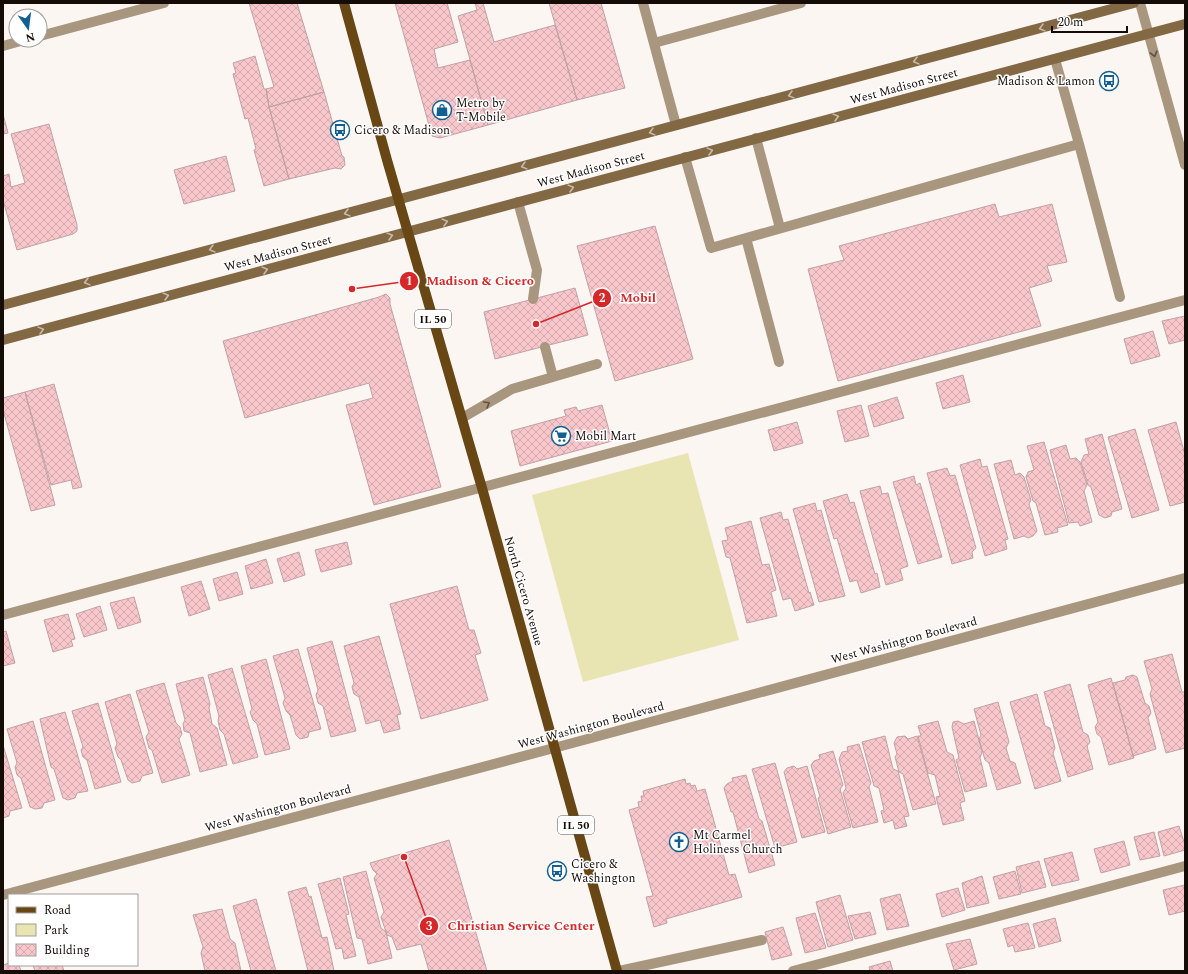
<svg xmlns="http://www.w3.org/2000/svg" width="1188" height="974" font-family="Spectral,serif">
<style>
.green{fill:#e8e5b3}
.building{fill:url(#building-cross-hatch);stroke:#c2a0a4}
.lines{fill:none;stroke-linecap:round;stroke-linejoin:round}
.service{stroke:#a9967e;stroke-width:10}
.minor{stroke:#a9967e;stroke-width:10}
.tertiary{stroke:#a9967e;stroke-width:10}
.secondary{stroke:#836844;stroke-width:10}
.primary{stroke:#684715;stroke-width:10}
.oneway{stroke:#c7bbab}
.oneway2{stroke:#5f5042}
.labels{text-anchor:middle;stroke-width:3;stroke-linejoin:round;paint-order:stroke}
.shield{fill:#fff;stroke:#5b5451;stroke-width:1}
.shield-label{font-size:11px;font-weight:bold;fill:#150b07}
.poi-label{font-size:12px;fill:#150b07;stroke:#fff;text-anchor:start}
.street-label{font-size:12px;fill:#150b07;stroke:#fff}
.leader{fill:none;stroke:#d62828;stroke-width:1.5}
.callout-dot{fill:#d62828;stroke:#fff;stroke-width:1.5}
.mark-label{font-size:12px;text-anchor:middle;font-weight:bold;fill:#fff}
.callout-label{font-size:13px;text-anchor:middle;font-weight:bold;fill:#d62828;stroke:#fff;stroke-width:3;stroke-linejoin:round;paint-order:stroke}
</style>
<defs>
<pattern id="building-cross-hatch" width="8" height="8" patternUnits="userSpaceOnUse"><rect width="8" height="8" fill="#f7c7cc"/><path d="M0 0l8 8M0 8l8-8" fill="none" stroke="#d3aaae"/></pattern>
</defs>
<rect width="100%" height="100%" fill="#fcf6f3"/>
<path class="green" d="M688,453L739,640L583,682L532,495Z"/>
<path class="building" d="M249,3H297L324,92L269,107L266,89L274,87Z
M395,3H447L458,42L434,49L438,68L470,60L488,125L440,138L432,136Z
M475,3H483L494,42L555,25L577,100L488,125L458,16L477,10Z
M549,3H601L625,88L577,100Z
M255,56L264,89H266L269,107L289,179L264,186L254,150L256,149L248,118L245,119L233,74L236,73L233,63Z
M324,92L342,156L344,157L345,165L341,169L335,168L289,179L269,107Z
M3,114L8,133L3,134Z
M49,124L77,225V231L73,234L17,250L3,200V176L9,174L11,187L25,183L11,134Z
M226,156L235,191L184,204L174,170Z
M995,204L999,217L1052,204L1067,262L1047,266L1052,281L1029,288L1041,326L838,381L808,269L844,260L839,246Z
M655,226L693,359L615,381L577,246Z
M575,288L588,335L495,359L484,312Z
M386,294L390,298V304L441,487L374,505L346,405L373,398L369,383L245,418L223,341L379,297Z
M1185,316V340L1169,344L1162,321Z
M1153,331L1160,356L1131,364L1124,339Z
M963,375L970,402L943,409L936,383Z
M54,384L82,487L73,489L71,480L51,485L25,392Z
M25,392L55,505L31,511L3,410V398Z
M897,397L904,418L874,427L868,406Z
M602,405L612,441L520,466L511,431L566,416L564,410L576,407L578,411Z
M861,405L869,436L845,442L837,411Z
M797,422L803,443L774,451L768,430Z
M1176,422L1185,455V502L1170,506L1148,430Z
M1135,429L1159,510L1132,518L1108,437Z
M1102,434L1122,509L1112,512L1111,516L1105,518L1099,515L1091,487L1088,485L1081,462L1084,455L1089,454L1085,439Z
M1044,442L1068,525L1057,528L1058,532L1045,535L1036,503L1033,501L1026,477L1028,472L1034,470L1027,446Z
M1066,445L1070,459L1076,458L1080,462L1087,485L1084,491L1092,522L1080,526L1078,522L1069,523L1050,450Z
M980,459L982,467L987,466L1008,539L1005,540L1007,549L985,556L960,465Z
M1011,460L1015,475L1020,473L1024,477L1031,500L1029,504L1037,531L1033,536L1028,538L1024,536L1014,539L994,464Z
M947,468L950,476L955,475L976,548L972,552L973,558L952,564L927,473Z
M914,476L916,485L920,483L942,557L918,564L893,482Z
M880,486L882,494L888,493L908,566L900,569L903,580L886,585L860,491Z
M847,494L850,503L854,502L875,574L877,573L880,587L861,593L857,580L850,582L837,538L834,539L823,501Z
M815,503L817,511L821,510L845,596L819,602L793,509Z
M781,512L783,520L788,519L809,593L810,592L814,605L795,611L791,598L783,600L760,518Z
M751,521L762,565L769,564L776,590L771,592L777,616L747,623L730,558L726,557L722,541L728,540L725,528Z
M347,542L352,564L321,572L315,550Z
M299,552L305,575L284,582L277,559Z
M266,559L273,583L251,589L245,566Z
M237,572L243,594L219,601L213,579Z
M201,581L210,609L189,616L181,587Z
M457,586L469,630H474L481,653L475,655L488,700L421,719L390,604Z
M134,597L141,622L118,629L110,603Z
M100,606L107,630L84,637L76,614Z
M68,614L75,639L71,640L73,646L53,652L44,620Z
M6,631L15,663L3,666V632Z
M379,636L401,714L397,715L400,729L384,733L380,720L366,724L359,697L354,694L352,687L354,683L344,646Z
M332,641L356,731L331,737L323,706L318,703L316,695L318,690L307,648Z
M298,649L321,729L309,732L308,737L300,739L296,735L290,715L286,711L283,703L285,698L273,656Z
M1172,654L1182,692H1185V748L1166,753L1150,694L1152,689L1144,661Z
M266,659L290,749L265,755L257,724L253,720L250,712L252,709L241,666Z
M232,668L258,757L233,764L224,734L220,730L218,721L219,716L208,675Z
M1133,675L1137,677L1145,703L1149,706L1151,713L1148,718L1156,749L1133,756L1113,683L1125,680L1126,677Z
M203,677L210,704L209,708L212,724L217,728L227,765L200,772L190,733L184,731L183,724L185,720L176,684Z
M1111,678L1134,758L1109,765L1101,737L1097,734L1095,727L1098,722L1088,685Z
M164,683L176,723L180,727L182,734L179,739L190,775L162,783L152,750L149,748L146,737L149,732L136,691Z
M1070,684L1083,732L1088,735L1090,742L1087,746L1093,769L1068,777L1044,692Z
M130,694L153,773L142,776L140,781L132,783L128,780L121,760L118,757L115,748L117,744L105,702Z
M1037,694L1045,726L1050,728L1055,748L1053,753L1061,781L1035,789L1010,702Z
M998,702L1009,742L1006,748L1010,761L1015,763L1021,783L997,790L989,763L985,760L979,739L981,735L974,709Z
M98,703L121,782L95,789L87,760L83,757L81,750L83,747L72,711Z
M65,712L88,791L77,793L75,798L68,800L63,798L54,769L51,767L40,719Z
M33,721L55,800L44,803L42,808L35,809L30,807L21,778L17,775L15,767L17,763L7,729Z
M938,721L947,752L953,755L965,801L960,803L964,820L943,825L936,797L940,796L935,775L928,773L918,736H921L918,726Z
M958,721L964,724L974,721L982,752L980,758L987,786L965,792L956,760L959,758L952,727L953,722Z
M885,736L893,769L898,771L909,816L904,817L907,826L895,829L893,820L884,823L881,811L884,810L879,788L874,786L862,742Z
M905,736L908,739L917,736L936,804L913,810L903,774L899,772L895,757L897,754L894,743L897,737Z
M859,744L871,783L869,787L878,822L853,828L843,793L846,788L839,759L842,752L848,751L847,747Z
M3,745L22,808L10,811L9,816L3,818Z
M833,751L843,785L840,789L851,827L828,834L818,798L820,797L811,765L814,761L820,759L819,755Z
M775,763L797,842L775,848L752,769Z
M794,766L797,769L807,766L825,832L802,838L784,772L787,768Z
M746,775L759,819L762,821L775,865L749,873L733,812H731L724,788L727,784L733,781L732,778Z
M685,779L686,784L690,783L691,786L695,785L697,791L705,789L729,875L735,874L742,897L666,919L667,923L654,927L646,897L653,896L629,810L639,807L638,802L642,801L641,796H644L643,791Z
M1179,826L1185,845V850L1164,856L1158,832Z
M1154,832L1160,856L1140,860L1134,837Z
M449,840L487,971H429L421,944L397,950L392,937L387,935L381,917L384,912L374,878L377,874L373,870L370,863Z
M1124,841L1130,865L1101,873L1094,849Z
M1072,852L1079,880L1052,886L1044,859Z
M1039,861L1046,887L1022,893L1016,867Z
M366,871L381,928L386,932L392,958L368,964L362,939L357,938L343,877Z
M1015,871L1021,894L999,899L993,877Z
M982,876L989,903L967,908L962,883Z
M340,878L349,914L346,915L356,956L344,959L342,948L336,949L318,884Z
M1185,885V911L1169,915L1163,890Z
M306,887L309,897L311,896L322,938L327,937L334,971H308L288,892Z
M958,888L965,910L942,917L936,894Z
M900,894L909,926L887,930L880,899Z
M840,895L853,940L828,947L816,902Z
M256,899L276,971H251L233,906Z
M222,909L230,939L235,943L241,971H205L201,953L203,947L193,915Z
M870,912L876,934L855,939L848,916Z
M815,913L826,948L805,953L796,918Z
M1055,918L1061,941L1039,947L1033,924Z
M1028,923L1035,948L1015,952L1013,945L1008,947L1003,929Z
M783,927L792,955L772,960L765,932Z
M970,939L977,964L954,970L946,944Z
M890,961L893,971H870L869,967Z
M9,963V965H19L21,971H3V965Z
M33,965H62L64,971H35Z"/>
<g class="lines">
<path class="service" d="M643,3L676,125
M40,36L164,3
M654,43L801,3
M3,46L24,40
M756,138L780,228
M1079,144L1120,297
M685,157L711,248L1079,144L1055,59
M518,202L537,270L533,299
M746,238L779,362
M545,347L553,377
M462,418L512,389L597,364
M3,615L1185,300
M619,971L762,940
M793,971L1185,866"/>
<path class="minor" d="M1140,3L1185,165"/>
<path class="tertiary" d="M3,895L554,748L1185,578"/>
<path class="secondary" d="M3,305L1134,3
M3,340L1185,24"/>
<path class="primary" d="M344,3L387,160L482,488L617,971"/>
</g>
<defs><path id="oneway-chevron" d="M-2-3.5L2.5 0L-2 3.5" fill="none" stroke-width="1.6" stroke-linecap="round" stroke-linejoin="round"/></defs>
<g class="oneway">
<use href="#oneway-chevron" transform="translate(1042 28) rotate(165)"/>
<use href="#oneway-chevron" transform="translate(916 61) rotate(165)"/>
<use href="#oneway-chevron" transform="translate(791 95) rotate(165)"/>
<use href="#oneway-chevron" transform="translate(836 117) rotate(-15)"/>
<use href="#oneway-chevron" transform="translate(652 132) rotate(165)"/>
<use href="#oneway-chevron" transform="translate(710 151) rotate(-15)"/>
<use href="#oneway-chevron" transform="translate(524 166) rotate(165)"/>
<use href="#oneway-chevron" transform="translate(571 188) rotate(-15)"/>
<use href="#oneway-chevron" transform="translate(347 213) rotate(165)"/>
<use href="#oneway-chevron" transform="translate(445 222) rotate(-15)"/>
<use href="#oneway-chevron" transform="translate(390 236) rotate(-15)"/>
<use href="#oneway-chevron" transform="translate(212 249) rotate(165)"/>
<use href="#oneway-chevron" transform="translate(265 270) rotate(-15)"/>
<use href="#oneway-chevron" transform="translate(87 282) rotate(165)"/>
<use href="#oneway-chevron" transform="translate(166 296) rotate(-15)"/>
<use href="#oneway-chevron" transform="translate(41 330) rotate(-15)"/>
</g>
<g class="oneway2">
<use href="#oneway-chevron" transform="translate(1154 54) rotate(75)"/>
<use href="#oneway-chevron" transform="translate(487 404) rotate(-30)"/>
</g>
<defs>
<symbol id="bus-ring" viewBox="-11 -11 22 22"><circle r="9.5" fill="#fff" stroke="#135f92" stroke-width="1.5"/><path d="M-5-6H5V4H4V6H2V4H-2V6H-4V4H-5ZM-3.5-4V0h7V-4ZM-3.5 1.2v1.5H-2V1.2ZM2 1.2v1.5H3.5V1.2Z" fill="#135f92"/></symbol>
<symbol id="shop-ring" viewBox="-11 -11 22 22"><circle r="9.5" fill="#fff" stroke="#135f92" stroke-width="1.5"/><path d="M-5-2.5h2.3a2.7 3.5 0 0 1 5.4 0H5L5.5 6h-11ZM-1.5-2.5h3a1.5 2.3 0 0 0-3 0Z" fill="#135f92"/></symbol>
<symbol id="supermarket-ring" viewBox="-11 -11 22 22"><circle r="9.5" fill="#fff" stroke="#135f92" stroke-width="1.5"/><path d="M-6-5.5h2.5l.6 2H6L4.5 2H-2.5L-4.4-4H-6ZM-1.5 3.2a1.3 1.3 0 1 0 .1 0ZM3 3.2a1.3 1.3 0 1 0 .1 0Z" fill="#135f92"/></symbol>
<symbol id="church-ring" viewBox="-11 -11 22 22"><circle r="9.5" fill="#fff" stroke="#135f92" stroke-width="1.5"/><path d="M-1.2-6h2.4v3.5h3.3v2.4h-3.3V6h-2.4V-.1h-3.3v-2.4h3.3Z" fill="#135f92"/></symbol>
</defs>
<g fill-rule="evenodd">
<use href="#bus-ring" x="1098" y="70" width="22" height="22"/>
<use href="#shop-ring" x="431" y="99" width="22" height="22"/>
<use href="#bus-ring" x="329" y="119" width="22" height="22"/>
<use href="#supermarket-ring" x="550" y="425" width="22" height="22"/>
<use href="#church-ring" x="668" y="831" width="22" height="22"/>
<use href="#bus-ring" x="546" y="860" width="22" height="22"/>
</g>
<g class="labels">
<g class="shield">
<rect x="415" y="310" width="36" height="18" rx="3"/>
<rect x="558" y="816" width="36" height="18" rx="3"/>
</g>
<g class="shield-label">
<text x="433" y="323">IL 50</text>
<text x="576" y="829">IL 50</text>
</g>
<g class="poi-label">
<text x="1095" y="85" text-anchor="end">Madison &amp; Lamon</text>
<text x="456" y="107">Metro by<tspan x="456" dy="14">T-Mobile</tspan></text>
<text x="354" y="134">Cicero &amp; Madison</text>
<text x="575" y="440">Mobil Mart</text>
<text x="693" y="839">Mt Carmel<tspan x="693" dy="14">Holiness Church</tspan></text>
<text x="571" y="868">Cicero &amp;<tspan x="571" dy="14">Washington</tspan></text>
</g>
<g class="street-label">
<text transform="translate(904 86) rotate(-15)" y="4">West Madison Street</text>
<text transform="translate(591 169) rotate(-15)" y="4">West Madison Street</text>
<text transform="translate(278 253) rotate(-15)" y="4">West Madison Street</text>
<text transform="translate(524 591) rotate(74)" y="4">North Cicero Avenue</text>
<text transform="translate(904 640) rotate(-15)" y="4">West Washington Boulevard</text>
<text transform="translate(591 725) rotate(-15)" y="4">West Washington Boulevard</text>
<text transform="translate(278 808) rotate(-15)" y="4">West Washington Boulevard</text>
</g>
</g>
<path class="leader" d="M352 289L409 281M536 324L602 298M404 857L429 926"/>
<g class="callout-dot">
<circle cx="352" cy="289" r="4"/>
<circle cx="536" cy="324" r="4"/>
<circle cx="404" cy="857" r="4"/>
<circle cx="409" cy="281" r="10"/>
<circle cx="602" cy="298" r="10"/>
<circle cx="429" cy="926" r="10"/>
</g>
<g class="mark-label">
<text x="409" y="285">1</text>
<text x="602" y="302">2</text>
<text x="429" y="930">3</text>
</g>
<g class="callout-label">
<text x="480" y="285">Madison &amp; Cicero</text>
<text x="638" y="302">Mobil</text>
<text x="521" y="930">Christian Service Center</text>
</g>
<rect width="1188" height="974" fill="none" stroke="#150b07" stroke-width="8"/>
<rect x="8" y="894" width="130" height="72" fill="#ffffff" stroke="#a19d9c"/>
<rect x="16" y="907" width="20" height="6" fill="#684715" stroke="#a19d9c"/>
<text x="44" y="914" font-size="12" fill="#150b07">Road</text>
<rect x="16" y="924" width="20" height="12" fill="#e8e5b3" stroke="#a19d9c"/>
<text x="44" y="934" font-size="12" fill="#150b07">Park</text>
<rect x="16" y="944" width="20" height="12" fill="url(#building-cross-hatch)" stroke="#a19d9c"/>
<text x="44" y="954" font-size="12" fill="#150b07">Building</text>
<g transform="translate(28 28) rotate(166)"><circle r="19" fill="#ffffff" stroke="#a19d9c"/>
<path d="M0-3L7 15L0 10L-7 15Z" fill="#135f92"/>
<text y="-6" font-size="11" font-weight="bold" text-anchor="middle" fill="#150b07">N</text>
</g>
<path d="M1052 26v6h75v-6" fill="none" stroke="#150b07" stroke-width="2"/>
<text x="1058" y="26" font-size="12" fill="#150b07" stroke="#ffffff" stroke-width="3" paint-order="stroke">20 m</text>
</svg>
